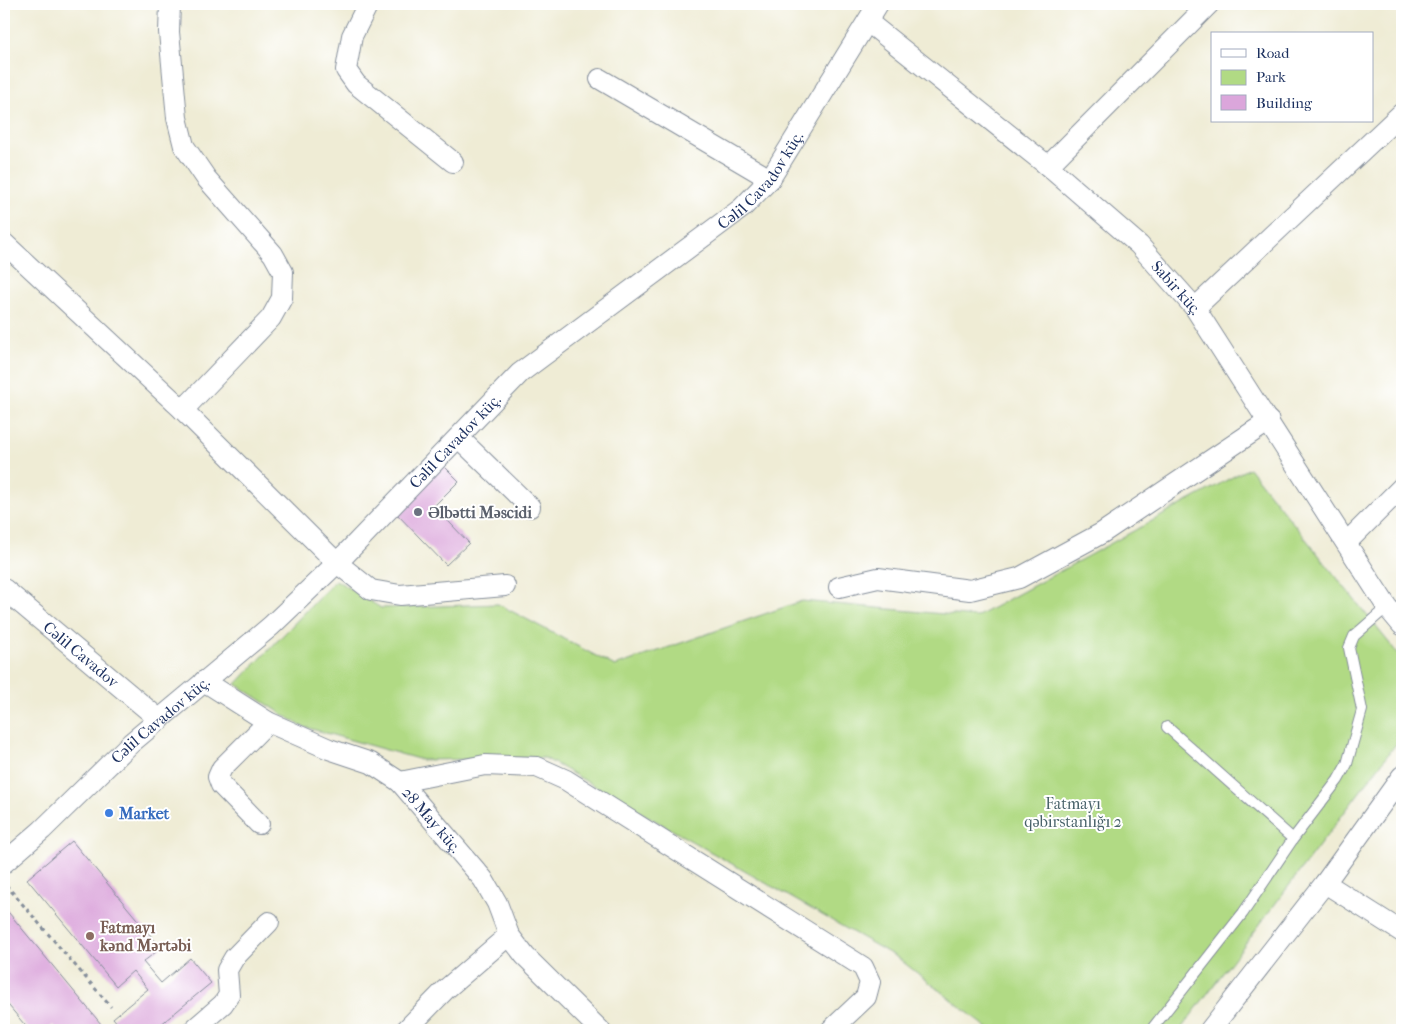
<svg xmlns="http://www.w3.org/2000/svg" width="1406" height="1034" font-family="'IM FELL French Canon',serif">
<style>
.green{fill:#b1da84;stroke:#668471}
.building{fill:#dba6db}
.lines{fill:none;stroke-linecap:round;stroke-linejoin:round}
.service-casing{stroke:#858e9a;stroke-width:12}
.minor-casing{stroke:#858e9a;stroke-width:22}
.path{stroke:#858e9a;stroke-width:3;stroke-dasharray:4 4;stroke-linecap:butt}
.service{stroke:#fff;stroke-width:10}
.minor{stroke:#fff;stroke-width:20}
.worship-dot{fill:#6b7280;stroke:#fff;stroke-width:2}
.shop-dot{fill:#3f7fe0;stroke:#fff;stroke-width:2}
.education-dot{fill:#8d6e63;stroke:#fff;stroke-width:2}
.labels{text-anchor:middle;stroke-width:4;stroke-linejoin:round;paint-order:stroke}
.street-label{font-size:16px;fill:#1b2f5e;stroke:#fff}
.worship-label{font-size:16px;font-weight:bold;fill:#5b616d;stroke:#fff;text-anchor:start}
.park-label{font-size:16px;fill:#486269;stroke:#fff}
.shop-label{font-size:16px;font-weight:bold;fill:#366cbe;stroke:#fff;text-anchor:start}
.education-label{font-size:16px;font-weight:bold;fill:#785e54;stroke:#fff;text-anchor:start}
</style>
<rect width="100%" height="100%" fill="#fff"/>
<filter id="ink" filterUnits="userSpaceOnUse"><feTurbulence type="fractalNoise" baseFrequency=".02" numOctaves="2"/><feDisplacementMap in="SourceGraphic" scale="10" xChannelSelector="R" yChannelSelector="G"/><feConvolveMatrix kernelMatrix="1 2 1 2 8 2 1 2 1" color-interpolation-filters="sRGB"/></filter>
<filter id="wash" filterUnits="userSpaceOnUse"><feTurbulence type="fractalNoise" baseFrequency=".0096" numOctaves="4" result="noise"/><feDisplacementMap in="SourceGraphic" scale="20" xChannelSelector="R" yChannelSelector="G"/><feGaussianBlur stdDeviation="1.12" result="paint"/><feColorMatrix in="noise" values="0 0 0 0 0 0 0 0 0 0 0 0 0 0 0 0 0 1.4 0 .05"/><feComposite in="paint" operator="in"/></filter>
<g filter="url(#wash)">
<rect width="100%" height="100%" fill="#efecd5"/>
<path class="green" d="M1249,468L1402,659V736L1180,1030H990L898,958L545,758L422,760L301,726L236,684L336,580L381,608L498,604L615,666L802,601L976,617Z"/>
<g id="blocks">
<path class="building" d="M443,465L459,481L434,506L469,543L446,565L395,512Z
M72,841L161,948L143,962L161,983L190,958L211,983L154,1030H113L119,1025L113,1018L148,989L133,971L116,986L27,879Z
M4,907L106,1030H57L53,1025L48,1030H29L4,1000Z"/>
</g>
</g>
<g filter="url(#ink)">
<use href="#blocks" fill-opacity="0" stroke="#858e9a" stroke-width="1"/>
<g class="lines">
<defs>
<path id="service" d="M1167,727L1293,839
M1151,1030L1243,913L1293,839L1338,780L1347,764L1362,710L1349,648L1354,636L1387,607"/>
<g id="minor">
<path d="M170,4L169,32L177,118L184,146L206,178L273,254L283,272L282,298L271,318L183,410"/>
<path d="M368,4L352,36L346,70L356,84L453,162"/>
<path id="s1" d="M868,22L1048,166L1139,245L1195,308L1387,607L1402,625"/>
<path d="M600,79L770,179"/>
<path d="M1048,166L1209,4"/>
<path d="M4,243L183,410L337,563L371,590L400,595L505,586"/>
<path d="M1195,308L1402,113"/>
<path d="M459,438L530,507"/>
<path d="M1347,542L1402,487"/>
<path d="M839,587L878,578L970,590L1019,578L1102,533L1269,421"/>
<path id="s2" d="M4,589L160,720"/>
<path id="s3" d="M204,681L268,722L329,749L371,763L400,782L483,879L497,903L509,935L525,956L600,1030"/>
<path d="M400,782L485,765L537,767L566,780L863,967L870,982L866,997L831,1030"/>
<path d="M259,824L221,785L218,777L222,768L268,722"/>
<path id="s4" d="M4,863L42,830L131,743L271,626L337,563L520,373L742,208L770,179L878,4"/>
<path d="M1325,883L1402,932"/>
<path d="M193,1030L223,1004L229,995L227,970L234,958L269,922"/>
<path d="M406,1030L445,990L509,935"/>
<path d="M1210,1030L1325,883L1402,776"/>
</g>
</defs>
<use href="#service" class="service-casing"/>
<use href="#minor" class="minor-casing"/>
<path class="path" d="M6,885L111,1007"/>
<use href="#service" class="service"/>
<use href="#minor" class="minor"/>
</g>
</g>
<circle class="worship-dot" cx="418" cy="512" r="5"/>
<circle class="shop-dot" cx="109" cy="813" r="5"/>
<circle class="education-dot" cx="90" cy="936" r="5"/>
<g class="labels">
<g class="street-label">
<text dy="6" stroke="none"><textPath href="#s4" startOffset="1022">Cəlil Cavadov küç.</textPath></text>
<text dy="6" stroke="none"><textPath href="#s1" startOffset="408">Sabir küç.</textPath></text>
<text dy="6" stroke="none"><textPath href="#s4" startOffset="618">Cəlil Cavadov küç.</textPath></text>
<text dy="6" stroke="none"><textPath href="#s2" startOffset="101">Cəlil Cavadov</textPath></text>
<text dy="6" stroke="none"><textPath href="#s4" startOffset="212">Cəlil Cavadov küç.</textPath></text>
<text dy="6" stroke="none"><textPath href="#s3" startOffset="271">28 May küç.</textPath></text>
</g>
<g class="worship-label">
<text x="428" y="518">Əlbətti Məscidi</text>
</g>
<g class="park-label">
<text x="1073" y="809">Fatmayı<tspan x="1073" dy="18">qəbirstanlığı 2</tspan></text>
</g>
<g class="shop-label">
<text x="119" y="819">Market</text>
</g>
<g class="education-label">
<text x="100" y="933">Fatmayı<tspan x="100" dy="18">kənd Mərtəbi</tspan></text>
</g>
</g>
<rect width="1406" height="1034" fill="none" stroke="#fff" stroke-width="20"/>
<rect x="1211" y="32" width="162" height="90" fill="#ffffff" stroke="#a4acbf"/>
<rect x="1221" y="49" width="25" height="8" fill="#ffffff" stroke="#a4acbf"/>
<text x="1256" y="58" font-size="15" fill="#1b2f5e">Road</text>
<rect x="1221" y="70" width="25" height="15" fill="#b1da84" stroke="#a4acbf"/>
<text x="1256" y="82" font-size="15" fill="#1b2f5e">Park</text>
<rect x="1221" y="95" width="25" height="15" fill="#dba6db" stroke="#a4acbf"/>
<text x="1256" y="108" font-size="15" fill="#1b2f5e">Building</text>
</svg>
